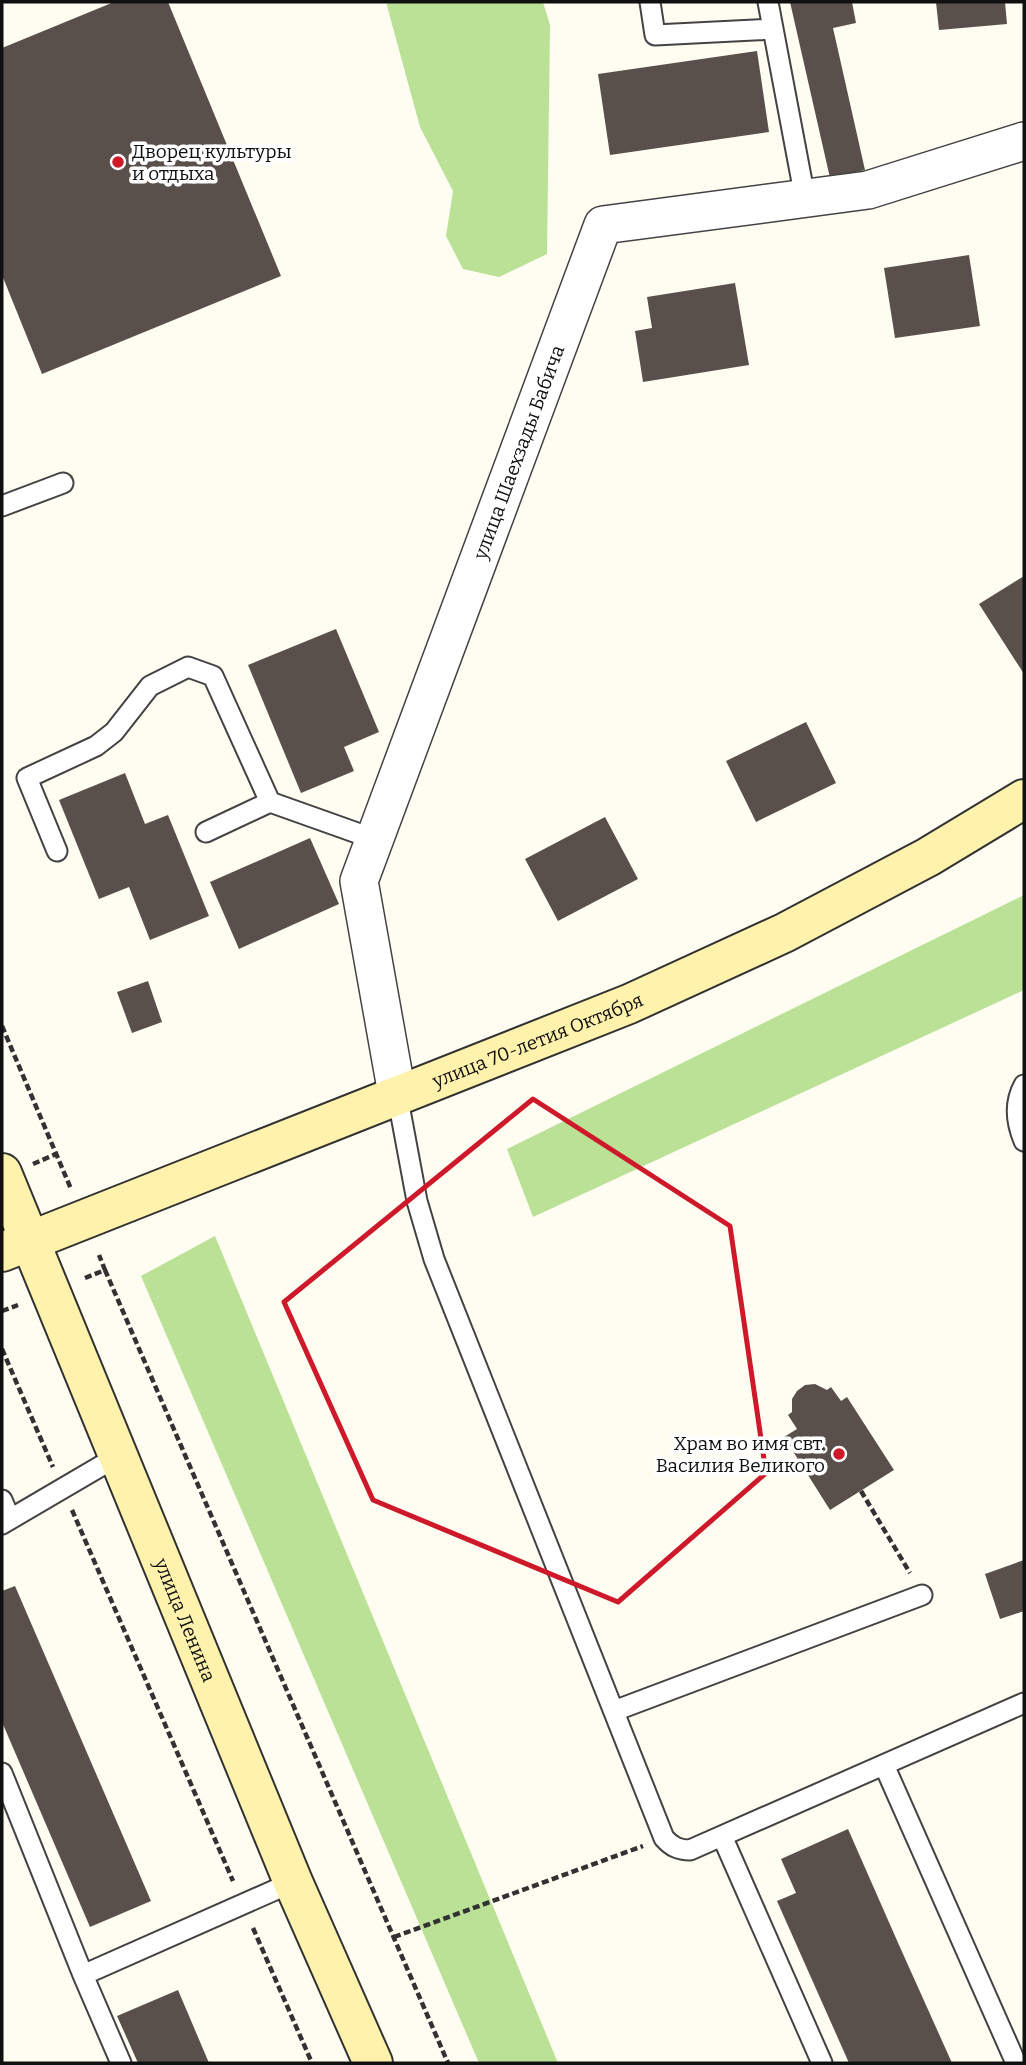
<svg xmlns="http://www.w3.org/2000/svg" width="1026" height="2065" font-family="Bitter,serif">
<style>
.forest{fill:#bae195}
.building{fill:#5a504b}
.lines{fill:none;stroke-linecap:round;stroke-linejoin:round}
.lane-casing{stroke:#434343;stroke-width:23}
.street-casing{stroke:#434343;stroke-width:40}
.secondary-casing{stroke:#323232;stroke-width:42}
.path{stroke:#323232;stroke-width:4.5;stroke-dasharray:7 3.5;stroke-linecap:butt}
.lane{stroke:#fff;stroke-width:19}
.street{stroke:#fff;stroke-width:37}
.secondary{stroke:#fff2ad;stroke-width:38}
.marked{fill:none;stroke:#ce192a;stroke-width:5;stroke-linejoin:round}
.poi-dot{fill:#ce192a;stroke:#fff;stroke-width:2.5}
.labels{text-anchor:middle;stroke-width:7;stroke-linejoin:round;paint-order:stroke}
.poi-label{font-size:19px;fill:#101010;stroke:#fff;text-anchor:start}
.street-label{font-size:19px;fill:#101010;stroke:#fff}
</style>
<rect width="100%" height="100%" fill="#fffcf2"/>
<path class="forest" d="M386,2H543L550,25L547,254L499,277L463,269L446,236L453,191L420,127Z
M1024,895V990L533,1217L507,1149Z
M215,1236L558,2063H479L141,1276Z"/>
<path class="building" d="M114,2H168L281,276L42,374L2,275V48Z
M790,2H852L856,23L833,28L865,170L830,178Z
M936,2H1005L1007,24L939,30Z
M757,51L769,132L610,155L598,74Z
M969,255L980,326L895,338L884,268Z
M735,283L749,365L643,382L635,331L652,328L647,297Z
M1024,576V674L979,604Z
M336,629L379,732L344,747L354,771L301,793L248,665Z
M806,722L836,783L756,822L726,761Z
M125,773L145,824L168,815L209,916L150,940L129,887L99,899L59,800Z
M605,817L638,879L558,921L525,859Z
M310,838L339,904L239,949L210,882Z
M148,981L162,1022L132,1033L117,992Z
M815,1384L827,1390L831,1387L841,1401L847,1397L894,1470L830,1510L784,1437L797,1429L788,1415L792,1412V1399L797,1391L805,1385Z
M1024,1560V1611L1000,1619L985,1574Z
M15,1586L151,1901L90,1927L2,1722V1591Z
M848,1829L899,1945L952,2063H849L777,1901L796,1893L781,1859Z
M178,1990L209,2063H138L117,2016Z"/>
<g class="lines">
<defs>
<path id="lane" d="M650,2L655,35L773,29
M768,2L805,198
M2,506L63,483
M206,832L270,802
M57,851L27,778L96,746L114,732L150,686L188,667L213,676L270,802L374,839
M1024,1085C1014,1103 1016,1122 1024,1141
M397,1094L417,1201L434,1259L664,1838C672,1847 679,1850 690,1850L1024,1703
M2,1500L10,1519
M2,1524L118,1456
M614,1711L922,1595
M884,1765L1016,2063
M2,1773L83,1975L293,1882
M722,1836L822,2063
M83,1975L121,2063"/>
<g id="street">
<path id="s1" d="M397,1094L359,881L603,225L868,190L1024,141"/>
</g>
<g id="secondary">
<path id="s2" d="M2,1173L293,1882L373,2063"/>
<path id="s3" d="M2,1252L629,1004L784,933L928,857L1024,799"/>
</g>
</defs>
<use href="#lane" class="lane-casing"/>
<use href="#street" class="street-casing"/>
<use href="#secondary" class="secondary-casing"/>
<path class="path" d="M2,1026L71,1189
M33,1164L56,1154
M105,1270L448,2063
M85,1278L105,1270L99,1255
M2,1311L18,1305
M2,1349L53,1467
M861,1491L910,1573
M72,1510L233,1881
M253,1928L312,2063
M394,1937L643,1846"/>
<use href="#lane" class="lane"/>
<use href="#street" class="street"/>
<use href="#secondary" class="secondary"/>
</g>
<path class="marked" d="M533,1099L730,1226L766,1473L618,1602L373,1500L284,1302Z"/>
<g class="poi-dot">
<circle cx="118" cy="162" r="7"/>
<circle cx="839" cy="1454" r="7"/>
</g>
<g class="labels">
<g class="poi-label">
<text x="132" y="158">Дворец культуры<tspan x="132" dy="22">и отдыха</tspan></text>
<text x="825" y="1450" text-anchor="end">Храм во имя свт.<tspan x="825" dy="22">Василия Великого</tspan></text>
</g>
<g class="street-label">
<text dy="7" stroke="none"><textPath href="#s1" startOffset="674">улица Шаехзады Бабича</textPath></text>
<text dy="7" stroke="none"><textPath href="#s3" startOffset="576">улица 70-летия Октября</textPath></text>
<text dy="7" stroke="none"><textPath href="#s2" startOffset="483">улица Ленина</textPath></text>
</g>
</g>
<rect width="1026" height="2065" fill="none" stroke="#101010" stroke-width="7"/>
</svg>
